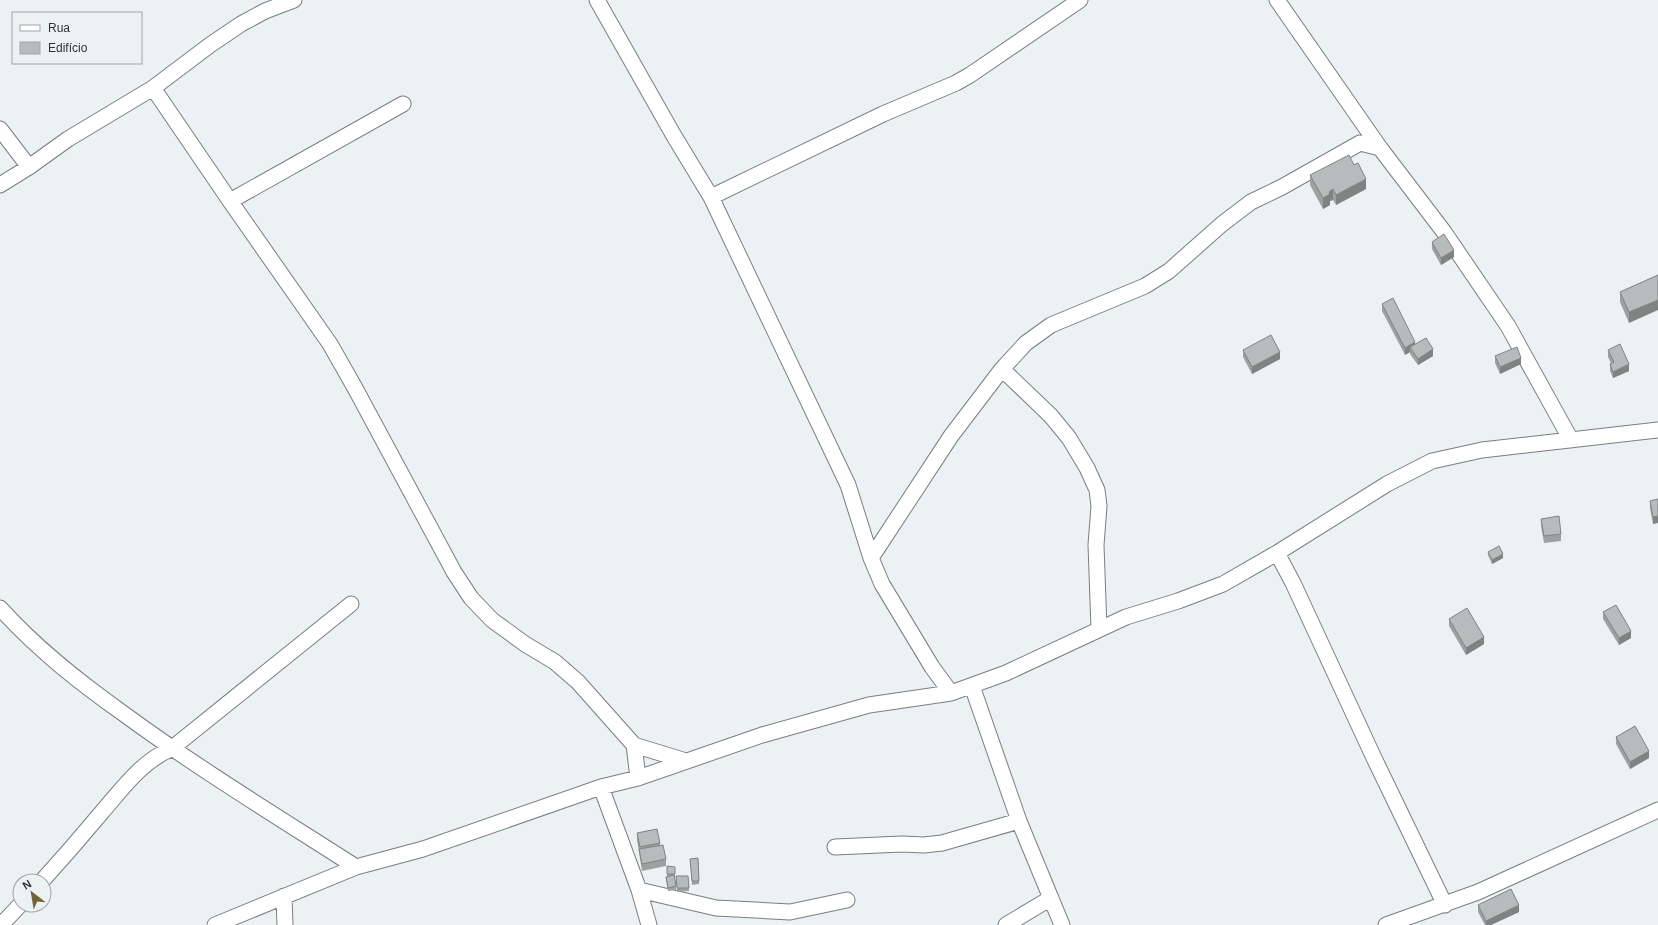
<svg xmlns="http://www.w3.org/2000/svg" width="1658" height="925" font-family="Arial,sans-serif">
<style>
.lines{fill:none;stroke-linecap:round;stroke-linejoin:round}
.minor-casing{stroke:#797e7f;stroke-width:17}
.minor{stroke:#fff;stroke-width:15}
.wall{fill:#9da2a1}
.shaded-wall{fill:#7f8483}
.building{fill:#b6bcbb;stroke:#7f8483}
</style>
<rect width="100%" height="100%" fill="#ecf2f3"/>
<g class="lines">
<defs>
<path id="minor" d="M597,0L674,136L711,197L848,485L871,558L882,584L932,667L951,693
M1277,0L1380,148L1444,232L1508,326L1571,440
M153,88L230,201L330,344L355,388L454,572L471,598L492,620L525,644L555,662L578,682L634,745L686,761
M0,129L29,167
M0,185L29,167L68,139L153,88L210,45L241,24L265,11L294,0
M711,197L883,114L956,83L970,75L1080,0
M230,201L403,104
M1002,369L1051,416L1069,438L1087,468L1097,490L1099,506L1096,545L1099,629
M1277,553L1293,583L1374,758L1445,905
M871,558L951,436L1002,369L1026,343L1051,325L1145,286L1169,271L1222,224L1251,202L1282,187L1360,143L1380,148
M0,608C37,649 79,682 124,714C199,769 278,817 356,867
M972,686L1019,821L1062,925
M634,745L638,778
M601,787L639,890L649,925
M835,847L902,844L924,845L942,843L1019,821
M42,881C62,859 82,836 102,812C122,789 142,761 171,749L351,604
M639,890L716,908L755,910L790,912L847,900
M284,896L285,925
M1,925L20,905
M215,925L356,867L423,849L601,787L638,778L762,735L869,705L951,693L1006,673L1126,617L1178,601L1223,584L1277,553L1387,484L1432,461L1482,450L1658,430
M1006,925L1051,898
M1386,925L1478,892L1658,810"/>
</defs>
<use href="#minor" class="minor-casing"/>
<use href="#minor" class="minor"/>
</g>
<path class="wall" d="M1310,175L1366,189L1336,205L1333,200L1330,201V205L1323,209L1310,185Z
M1432,242L1454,257L1441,265L1432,249Z
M1658,275L1629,323L1620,302V292Z
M1382,304L1415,344L1433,356L1418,365L1410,354V352L1405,355L1382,311Z
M1243,350L1280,359L1252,374L1243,357Z
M1608,350L1629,371L1613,378L1610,371V364L1611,363L1608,357Z
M1495,356L1521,364L1500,374L1495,363Z
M1658,499L1653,524L1650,508V501Z
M1541,519L1561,534V541L1544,543L1541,526Z
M1488,552L1503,558L1492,564L1488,555Z
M1603,612L1631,638L1619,645L1603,619Z
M1449,619L1484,644L1466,655L1449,626Z
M1616,737L1649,758L1630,769L1616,744Z
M637,833L660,843V846L666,859V866L642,871L637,840Z
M698,858L699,884L692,885L690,859Z
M667,866L675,867V878L676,890L668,891L666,880V877H667Z
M676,876H688L689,891L677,892Z
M1478,905L1519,912L1491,925H1485L1478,912Z"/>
<path class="shaded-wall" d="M1366,179V189L1336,205V195Z
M1333,189V200L1330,201V205L1323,209V198L1329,192Z
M1454,250V257L1441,265V258Z
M1658,300V310L1629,323V312Z
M1415,342V349L1410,347V352L1405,355V348Z
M1433,349V356L1418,365V359Z
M1280,352V359L1252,374V367Z
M1521,358V364L1500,374V367Z
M1629,364V371L1613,378V372Z
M1658,516V523L1653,524V517Z
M1503,554V558L1492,564V560Z
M1631,631V638L1619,645V638Z
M1484,637V644L1466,655V648Z
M1649,751V758L1630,769V762Z
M1519,905V912L1491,925H1486V921Z"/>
<path class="building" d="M1349,155L1354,165L1358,163L1366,179L1336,195L1333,189L1329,192L1330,194L1323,198L1310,175Z
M1444,234L1454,250L1441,258L1432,242Z
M1658,275V300L1629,312L1620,292Z
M1393,298L1415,342L1405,348L1382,304Z
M1271,335L1280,352L1252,367L1243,350Z
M1426,338L1433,349L1418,359L1410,347Z
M1620,344L1629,364L1613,372L1610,364L1614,362L1608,350Z
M1517,347L1521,358L1500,367L1495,356Z
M1658,499V516L1653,517L1650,501Z
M1559,516L1561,534L1544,536L1541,519Z
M1499,546L1503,554L1492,560L1488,552Z
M1616,605L1631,631L1619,638L1603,612Z
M1467,608L1484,637L1466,648L1449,619Z
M1635,726L1649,751L1630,762L1616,737Z
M657,829L660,843L640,847L637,833Z
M663,845L666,859L642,864L639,849Z
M698,858L699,881H692L690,859Z
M667,866L675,867V874H667Z
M674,875L676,886L668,888L666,877Z
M676,876H688L689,888H677Z
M1511,889L1519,905L1486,921L1478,905Z"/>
<rect x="12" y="12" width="130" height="52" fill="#ecf2f3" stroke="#a0a5a6"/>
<rect x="20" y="25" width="20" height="6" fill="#ffffff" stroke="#a0a5a6"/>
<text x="48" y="32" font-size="12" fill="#2f3132">Rua</text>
<rect x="20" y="42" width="20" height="12" fill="#b6bcbb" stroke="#a0a5a6"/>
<text x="48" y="52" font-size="12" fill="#2f3132">Edifício</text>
<g transform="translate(32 893) rotate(329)"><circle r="19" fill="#ecf2f3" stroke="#a0a5a6"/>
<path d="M0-3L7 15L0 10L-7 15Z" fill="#736533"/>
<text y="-6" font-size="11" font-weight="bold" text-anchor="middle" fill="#2f3132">N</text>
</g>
</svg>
